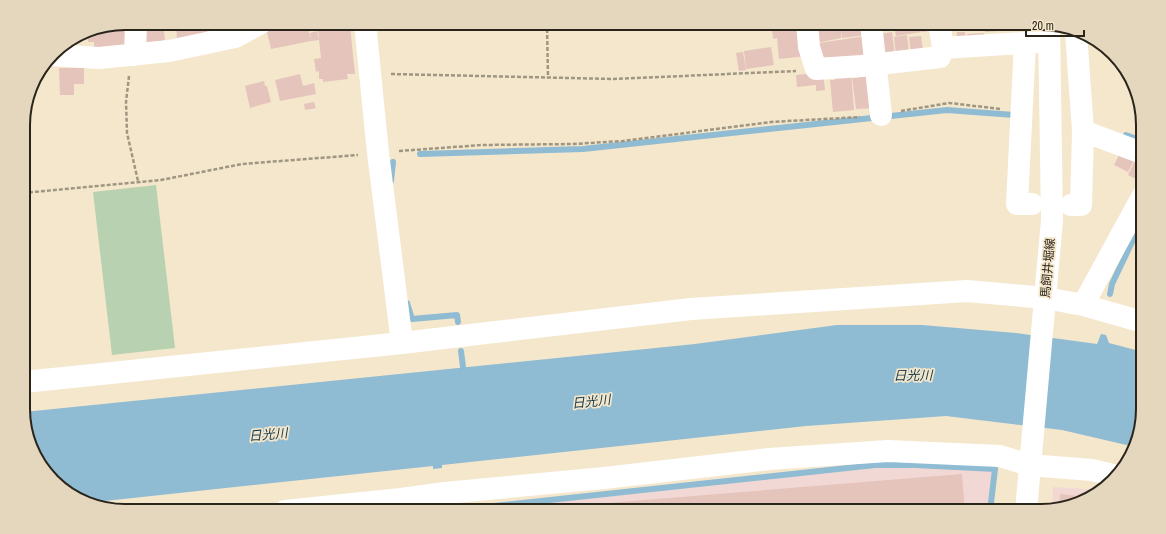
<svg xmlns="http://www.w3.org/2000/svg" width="1166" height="534" font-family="'Archivo Narrow','Noto Sans JP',sans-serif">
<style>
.industrial{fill:#f2d8d5}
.green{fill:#b8d1b0}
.water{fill:#8fbbd3}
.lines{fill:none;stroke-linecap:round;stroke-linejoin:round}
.stream{stroke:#8fbbd3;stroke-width:6}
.building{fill:#e5c4bc}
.path{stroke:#9f9682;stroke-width:2.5;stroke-dasharray:4 2;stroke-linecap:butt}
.minor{stroke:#fff;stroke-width:22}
.secondary{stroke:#fff;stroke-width:22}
.labels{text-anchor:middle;stroke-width:3.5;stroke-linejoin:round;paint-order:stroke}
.street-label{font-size:12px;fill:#2a251b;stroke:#f4e7cc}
.water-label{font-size:13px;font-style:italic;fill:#103648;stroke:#f4e7cc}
.rim{fill:none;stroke:#2a251b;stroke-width:2}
</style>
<rect width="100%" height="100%" fill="#f4e7cc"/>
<path class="industrial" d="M916,467L993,470L988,511H471L874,468Z
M1053,487L1101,490L1098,494L1052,509Z"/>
<path class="green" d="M156,185L175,348L112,355L93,192Z"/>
<path class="water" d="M837,325H922L1016,333L1097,344L1101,334L1106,335L1109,343L1143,352V409L1135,447L1062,430L946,416L806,426L442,465V468L433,469V466L86,503L44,471L24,423V412L695,344Z"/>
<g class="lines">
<path class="stream" d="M1126,135L1142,141
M420,154L583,149L947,110L1014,115
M391,181L393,162
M1110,294L1112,284L1142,221
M407,303L412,319L457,315L458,322
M461,351L464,375
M1104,485H1105
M447,511L875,465H916L995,469L990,511"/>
</g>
<path class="building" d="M125,23H130L126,48H94V42H88V30Z
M163,23L165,40H163V46L143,48L141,25Z
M176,23H204V28L206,27L207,38L177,41Z
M205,23H229V24L205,26Z
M288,23H307L311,41L271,49L266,28Z
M307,23H311L312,29H309Z
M341,23H352V25L341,26Z
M776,23H804L807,56L779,59L777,38L773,39L772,28L776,27Z
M812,23H831L832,28L865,23L867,35L842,38L841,31V38L816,43Z
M838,23H855V24L838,26Z
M894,23H919L921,32L896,36Z
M920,23H935L936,30L922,32Z
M985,23H1013V30L985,32Z
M350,26L355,74H347L348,79L323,82V79H319V71L316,72L314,59L321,58L318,30Z
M317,31L319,40L311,41L310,33Z
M892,32L895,57L880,59L876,35Z
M957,32H965L966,42L957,43Z
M984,33L985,41L968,42L967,34Z
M907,35L909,53L896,55L894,37Z
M866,36L869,54L821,62L819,43Z
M921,36L923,50L911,52L909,37Z
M771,47L774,65L746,69L744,51Z
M743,52L746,70L739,71L736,53Z
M59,68H84V84H74V95H60Z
M873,70L877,108L856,109L852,78H858L857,72Z
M823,72L825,90L816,91V85L797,87L796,75Z
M851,73L854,110L833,112L830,80H835L834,74Z
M300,74L303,86L314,83L316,94L280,101L275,80Z
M264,81L265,86H267L271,102L250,108L245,86Z
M314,102L316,108L305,110L304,104Z
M1120,153L1134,160L1128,172L1114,165Z
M1135,160L1142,163V182L1128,175Z
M962,474L965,511H607V503Z
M1060,494L1088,497L1059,507Z
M585,505L586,511H553V510Z
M510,509L511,511H497V510Z"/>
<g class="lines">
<path class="path" d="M547,23L548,78
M391,74L614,79L796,71
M129,76L126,102L127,133L138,181
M901,111L949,103L1001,109
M399,151L482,145L573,144L623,141L771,122L860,117
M23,193L161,180L242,164L358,155"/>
<path class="minor" d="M365,23L378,153L402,343
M807,23L809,47L816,69L862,66L940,57L943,48L939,23
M871,23L881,115
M1025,43L1017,204H1032
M943,48L1039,42
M52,55L99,58L169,51L235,37L261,23
M135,55L136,23
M1083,131L1142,153
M1071,205H1081L1083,131L1076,33
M1083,305L1142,197
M24,382L402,343L691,309L967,291L1046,298L1083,305L1143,322
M285,511L401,499L445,493L604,478L769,459L888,451L1000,456L1029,465L1092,470L1113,475"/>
<path class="secondary" d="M1026,511L1052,220L1049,24"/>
</g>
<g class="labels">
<g class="street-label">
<text transform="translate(1048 268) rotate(-85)" y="4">馬飼井堀線</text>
</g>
<g class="water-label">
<text transform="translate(913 375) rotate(-1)" y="5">日光川</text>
<text transform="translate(591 401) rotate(-6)" y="5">日光川</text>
<text transform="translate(268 434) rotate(-5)" y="5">日光川</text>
</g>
</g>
<path d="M0 0H1166V534H0ZM125 30H1041A95 95 0 0 1 1136 125V409A95 95 0 0 1 1041 504H125A95 95 0 0 1 30 409V125A95 95 0 0 1 125 30Z" fill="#e4d7be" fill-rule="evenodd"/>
<path class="rim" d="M125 30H1041A95 95 0 0 1 1136 125V409A95 95 0 0 1 1041 504H125A95 95 0 0 1 30 409V125A95 95 0 0 1 125 30Z"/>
<path d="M1026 30v6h58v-6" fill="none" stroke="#2a251b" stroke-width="2"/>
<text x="1032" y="30" font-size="12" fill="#2a251b" stroke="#f4e7cc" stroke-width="3" paint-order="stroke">20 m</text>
</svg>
